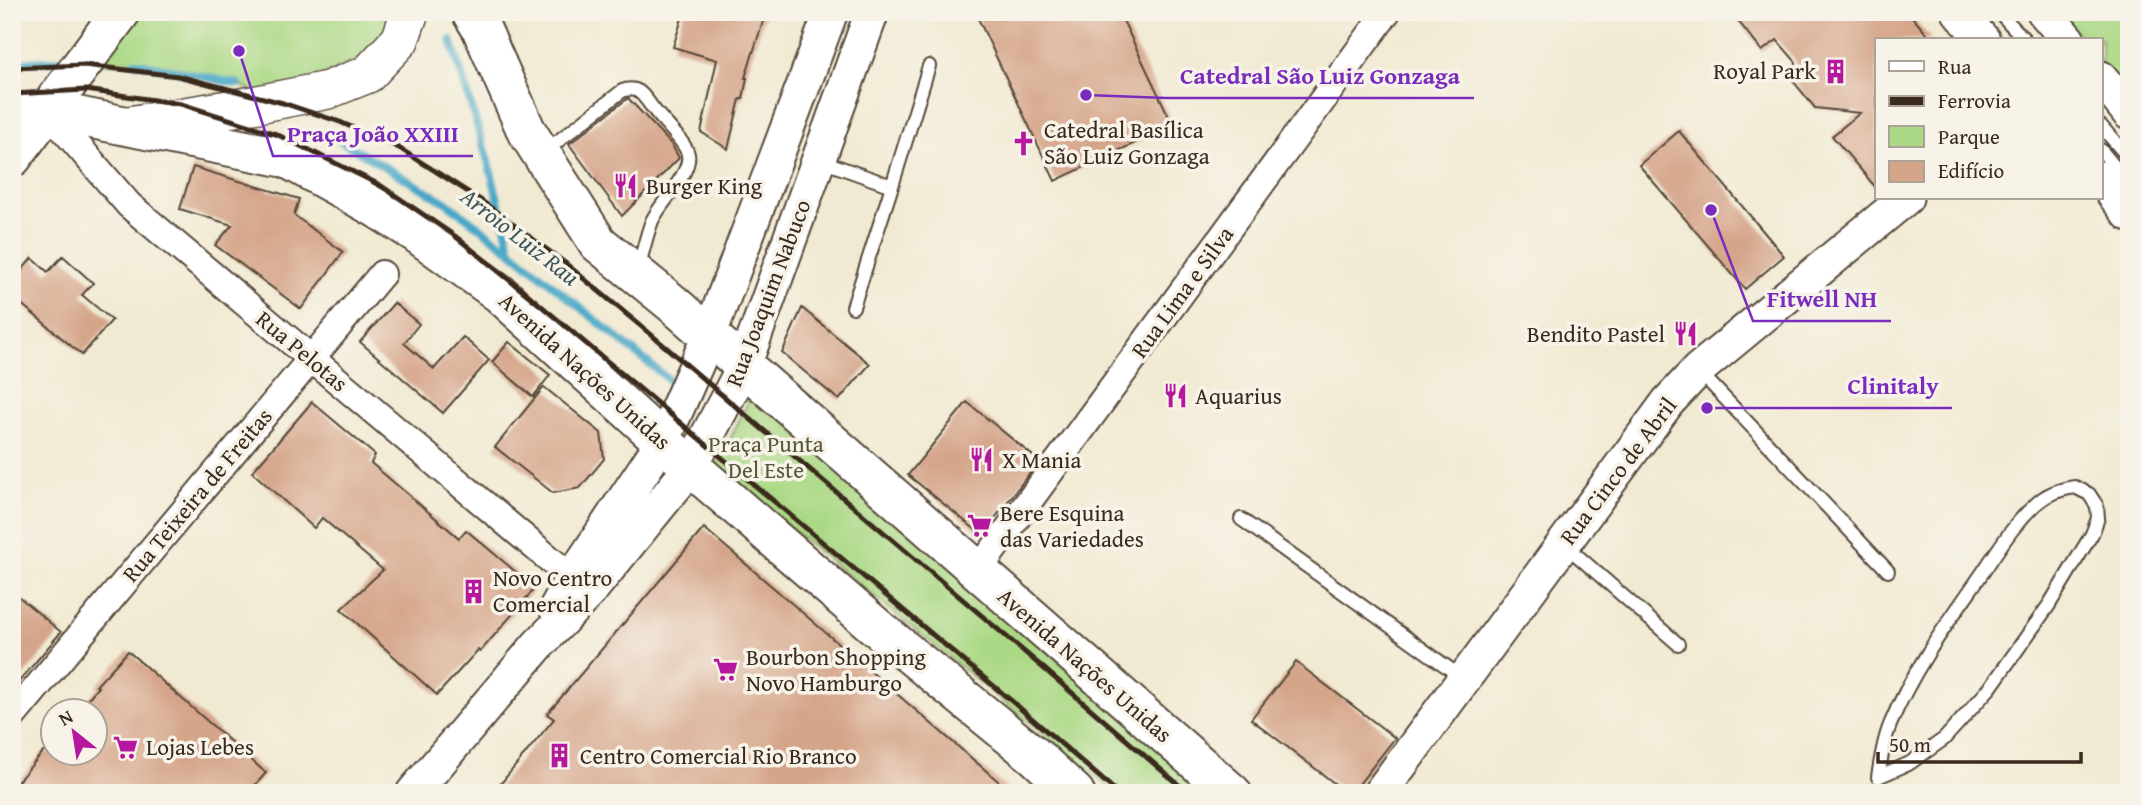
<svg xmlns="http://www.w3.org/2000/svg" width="2141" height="805" font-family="'Gentium Book Plus',serif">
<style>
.green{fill:#acd986;stroke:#748252;stroke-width:2}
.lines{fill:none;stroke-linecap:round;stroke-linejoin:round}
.stream{stroke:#48a8c7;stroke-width:8}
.building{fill:#d5a58a}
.service-casing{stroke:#564739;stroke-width:16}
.minor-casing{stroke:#564739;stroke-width:30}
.tertiary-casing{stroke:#564739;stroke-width:37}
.secondary-casing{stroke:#564739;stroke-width:40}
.primary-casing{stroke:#564739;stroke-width:42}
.service{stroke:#fff;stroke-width:12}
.minor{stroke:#fff;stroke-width:26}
.tertiary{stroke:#fff;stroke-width:33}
.secondary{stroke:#fff;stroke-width:37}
.primary{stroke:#fff;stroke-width:38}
.rail{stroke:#3b2a1e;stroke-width:5}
.labels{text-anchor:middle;stroke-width:7;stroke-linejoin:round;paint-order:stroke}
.poi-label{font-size:23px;fill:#3b2a1e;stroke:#f7f3e8;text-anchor:start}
.street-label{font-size:23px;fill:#3b2a1e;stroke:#f7f3e8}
.park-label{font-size:23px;fill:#575638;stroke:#f7f3e8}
.water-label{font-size:24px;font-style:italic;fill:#405659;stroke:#f7f3e8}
.leader{fill:none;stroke:#7b2cbf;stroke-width:2.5}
.callout-dot{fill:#7b2cbf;stroke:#f7f3e8;stroke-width:2.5}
.callout-label{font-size:24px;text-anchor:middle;font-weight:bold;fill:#7b2cbf;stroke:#f7f3e8;stroke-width:7;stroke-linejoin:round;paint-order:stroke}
</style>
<rect width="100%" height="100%" fill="#f7f3e8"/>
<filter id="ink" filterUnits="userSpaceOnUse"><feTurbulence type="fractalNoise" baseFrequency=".0143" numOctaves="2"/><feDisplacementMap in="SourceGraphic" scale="14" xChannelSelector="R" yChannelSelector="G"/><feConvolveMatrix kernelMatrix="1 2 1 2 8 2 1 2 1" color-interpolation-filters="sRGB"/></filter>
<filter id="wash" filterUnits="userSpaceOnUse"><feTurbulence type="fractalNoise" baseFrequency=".00686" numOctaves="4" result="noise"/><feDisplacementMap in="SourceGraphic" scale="28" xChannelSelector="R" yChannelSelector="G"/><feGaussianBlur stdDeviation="1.57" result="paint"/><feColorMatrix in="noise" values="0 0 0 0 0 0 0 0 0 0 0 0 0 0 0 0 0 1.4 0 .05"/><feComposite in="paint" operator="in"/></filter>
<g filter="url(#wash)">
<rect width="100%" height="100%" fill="#f1ead3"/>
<path class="green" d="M121,12H410L400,40L271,100L238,84L135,62L78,65Z
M2059,12H2129V97L2101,63V40H2082Z
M753,391L1209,793H1116L716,468Z"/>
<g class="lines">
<path class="stream" d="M451,40L490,168L511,251
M135,62L238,84
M12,63L69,60
M332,136L447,203L511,251L674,384"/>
</g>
<g id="blocks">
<path class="building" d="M684,12H766L745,78H747L743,99H740L728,149L701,132L717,60L673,47Z
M975,12H1119L1173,125L1055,181Z
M1731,12H1908L1932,40H1877V189L1832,136L1860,113L1815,108L1793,81L1796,62L1777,40L1762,51Z
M628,98L672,145L679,158L622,216L569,144Z
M1679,131L1784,256L1745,289L1639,165Z
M193,167L299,199L294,215L343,252L301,309L215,245L232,225L180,209Z
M63,256L93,283L82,295L112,320L82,355L12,296V282L32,258L48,272Z
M394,303L419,324L404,343L434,369L463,337L489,360L443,413L360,342Z
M802,308L870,364L839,400L782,353Z
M509,342L550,375L533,397L492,362Z
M544,387L601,433L604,459L580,488L553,493L495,447Z
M312,402L375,455L371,463L459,538L466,530L535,588L480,652L478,650L437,695L341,609L383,570L322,518L314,528L252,472Z
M967,402L1039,461L982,535L908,475Z
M704,528L1012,793H493L554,719L547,714Z
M12,591L61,632L12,690Z
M128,651L266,773L248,793H12V788L43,752H94V710H78L98,687L96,686Z
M1296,662L1395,738L1352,793H1347L1251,719Z"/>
</g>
</g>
<g filter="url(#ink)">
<use href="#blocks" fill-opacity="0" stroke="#564739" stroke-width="2"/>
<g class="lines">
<defs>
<path id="service" d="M1999,12L2025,40
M2101,126L2129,158
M2101,150L2129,184
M544,152L622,91C638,85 643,95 652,107C660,119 685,141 688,154C692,173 660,203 652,221C646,236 643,253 638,268
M819,160L892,186L929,66
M853,307L892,186
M1698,370L1888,571
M2075,487L2089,494L2097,506L2098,518L2092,534L2049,605L1990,688L1944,739L1910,763L1878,777C1881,759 1883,742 1890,725C1912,671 1948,622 1981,575C1998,550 2014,523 2037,503C2048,493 2060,489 2075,487Z
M1241,519L1464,679
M1564,544L1678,644"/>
<path id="minor" d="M47,110L129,205L572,578
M977,572L1387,12
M12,717L382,274"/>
<path id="tertiary" d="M1959,12L1983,40
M2044,12L2068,40
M2101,78L2129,113
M2101,178L2129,214
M556,608L572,578L663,441L709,336L831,12
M413,793L538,645L590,591L691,467L744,366L872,12
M1380,793L1668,402L1698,370L1906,198"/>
<path id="secondary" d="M12,112L47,110
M129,125L253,105L328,90L368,74L400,40L410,12"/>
<path id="primary" d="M471,12L481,28L526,130L598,243L672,303L1232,793
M47,110L286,158L376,208L416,233L499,293L691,467L875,626L1036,757L1075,793
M12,158L121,12"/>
</defs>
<use href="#service" class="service-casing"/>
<use href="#minor" class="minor-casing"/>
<use href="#tertiary" class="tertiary-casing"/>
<use href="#secondary" class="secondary-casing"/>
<use href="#primary" class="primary-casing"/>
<use href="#service" class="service"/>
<use href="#minor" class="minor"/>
<use href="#tertiary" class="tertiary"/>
<use href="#secondary" class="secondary"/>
<use href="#primary" class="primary"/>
<path class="rail" d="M12,68L84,65L178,76L283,103L340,122L399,148L479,199L565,263L648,332L1041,666L1188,793
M12,94L86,90L181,104L276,134L380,185L455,236L539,304L1014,703L1118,793"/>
</g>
</g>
<defs>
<symbol id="building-bare" viewBox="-9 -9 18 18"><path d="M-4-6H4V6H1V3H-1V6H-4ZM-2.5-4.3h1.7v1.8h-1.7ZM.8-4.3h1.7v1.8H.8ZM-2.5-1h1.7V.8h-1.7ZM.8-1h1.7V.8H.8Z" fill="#b5179e" stroke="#f7f3e8" stroke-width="2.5" paint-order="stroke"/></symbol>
<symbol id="church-bare" viewBox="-9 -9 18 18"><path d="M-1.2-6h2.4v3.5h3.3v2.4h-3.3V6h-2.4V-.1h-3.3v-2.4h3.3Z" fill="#b5179e" stroke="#f7f3e8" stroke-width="2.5" paint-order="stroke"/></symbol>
<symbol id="restaurant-bare" viewBox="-9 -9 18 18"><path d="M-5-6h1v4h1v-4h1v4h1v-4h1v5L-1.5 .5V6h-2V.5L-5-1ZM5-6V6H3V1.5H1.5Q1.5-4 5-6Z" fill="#b5179e" stroke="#f7f3e8" stroke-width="2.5" paint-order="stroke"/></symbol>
<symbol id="supermarket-bare" viewBox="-9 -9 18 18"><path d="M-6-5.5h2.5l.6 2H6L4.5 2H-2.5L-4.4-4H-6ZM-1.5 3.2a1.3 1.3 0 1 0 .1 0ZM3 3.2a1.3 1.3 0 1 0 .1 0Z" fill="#b5179e" stroke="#f7f3e8" stroke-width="2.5" paint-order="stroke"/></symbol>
</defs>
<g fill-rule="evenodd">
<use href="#building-bare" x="1818" y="54" width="35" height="35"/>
<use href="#church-bare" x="1006" y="126" width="35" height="35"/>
<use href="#restaurant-bare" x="608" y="168" width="35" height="35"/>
<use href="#restaurant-bare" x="1668" y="316" width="35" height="35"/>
<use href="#restaurant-bare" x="1158" y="378" width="35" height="35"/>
<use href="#restaurant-bare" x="964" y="442" width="35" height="35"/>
<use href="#supermarket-bare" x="962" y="508" width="35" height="35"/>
<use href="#building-bare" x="456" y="574" width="35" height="35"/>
<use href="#supermarket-bare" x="708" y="652" width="35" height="35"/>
<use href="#supermarket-bare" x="108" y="730" width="35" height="35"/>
<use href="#building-bare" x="542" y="738" width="35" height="35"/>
</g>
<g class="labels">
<g class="poi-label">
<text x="1816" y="79" text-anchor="end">Royal Park</text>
<text x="1044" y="138">Catedral Basílica<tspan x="1044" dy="26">São Luiz Gonzaga</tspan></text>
<text x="646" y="194">Burger King</text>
<text x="1665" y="342" text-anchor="end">Bendito Pastel</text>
<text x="1195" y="404">Aquarius</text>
<text x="1002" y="468">X Mania</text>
<text x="1000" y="521">Bere Esquina<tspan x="1000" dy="26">das Variedades</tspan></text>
<text x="493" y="586">Novo Centro<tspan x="493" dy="26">Comercial</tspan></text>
<text x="746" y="665">Bourbon Shopping<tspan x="746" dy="26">Novo Hamburgo</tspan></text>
<text x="146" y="755">Lojas Lebes</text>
<text x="580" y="764">Centro Comercial Rio Branco</text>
</g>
<g class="street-label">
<text transform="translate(1182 292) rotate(-54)" y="8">Rua Lima e Silva</text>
<text transform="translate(768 293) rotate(-69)" y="8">Rua Joaquim Nabuco</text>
<text transform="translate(302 351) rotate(40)" y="8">Rua Pelotas</text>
<text transform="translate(585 371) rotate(42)" y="8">Avenida Nações Unidas</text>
<text transform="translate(1618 471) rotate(-53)" y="8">Rua Cinco de Abril</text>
<text transform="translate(197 495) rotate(-50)" y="8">Rua Teixeira de Freitas</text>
<text transform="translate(1085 665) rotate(41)" y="8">Avenida Nações Unidas</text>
</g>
<g class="park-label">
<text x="766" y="452">Praça Punta<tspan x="766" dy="26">Del Este</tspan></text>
</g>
<g class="water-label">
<text transform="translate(520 237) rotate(38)" y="8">Arroio Luiz Rau</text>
</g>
</g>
<path class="leader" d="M1086 95L1166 98H1474M239 51L273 156H473M1711 210L1753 321H1891M1707 408L1833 408H1952"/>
<g class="callout-dot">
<circle cx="1086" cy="95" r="7"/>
<circle cx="239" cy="51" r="7"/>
<circle cx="1711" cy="210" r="7"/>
<circle cx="1707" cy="408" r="7"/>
</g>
<g class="callout-label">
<text x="1320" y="84">Catedral São Luiz Gonzaga</text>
<text x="373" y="142">Praça João XXIII</text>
<text x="1822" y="307">Fitwell NH</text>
<text x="1893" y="394">Clinitaly</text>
</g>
<rect width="2141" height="805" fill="none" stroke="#f7f3e8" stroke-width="42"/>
<rect x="1875" y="38" width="228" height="161" fill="#f7f3e8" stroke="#aca397" stroke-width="2"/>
<rect x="1889" y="61" width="35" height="10" fill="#ffffff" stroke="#aca397" stroke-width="2"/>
<text x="1938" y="74" font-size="21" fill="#3b2a1e">Rua</text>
<rect x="1889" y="96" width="35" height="10" fill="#3b2a1e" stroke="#aca397" stroke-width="2"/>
<text x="1938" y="108" font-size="21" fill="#3b2a1e">Ferrovia</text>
<rect x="1889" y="126" width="35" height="21" fill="#acd986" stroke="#aca397" stroke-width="2"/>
<text x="1938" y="144" font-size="21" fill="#3b2a1e">Parque</text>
<rect x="1889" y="161" width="35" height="21" fill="#d5a58a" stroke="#aca397" stroke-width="2"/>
<text x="1938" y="178" font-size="21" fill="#3b2a1e">Edifício</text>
<g transform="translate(74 732) rotate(330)"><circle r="33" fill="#f7f3e8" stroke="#aca397" stroke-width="2"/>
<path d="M0-5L12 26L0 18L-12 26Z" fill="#b5179e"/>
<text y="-10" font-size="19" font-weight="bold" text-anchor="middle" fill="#3b2a1e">N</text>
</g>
<path d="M1878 752v10h203v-10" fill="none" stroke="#3b2a1e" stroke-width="3.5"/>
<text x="1889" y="752" font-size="21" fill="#3b2a1e" stroke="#f7f3e8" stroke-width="5" paint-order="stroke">50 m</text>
</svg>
